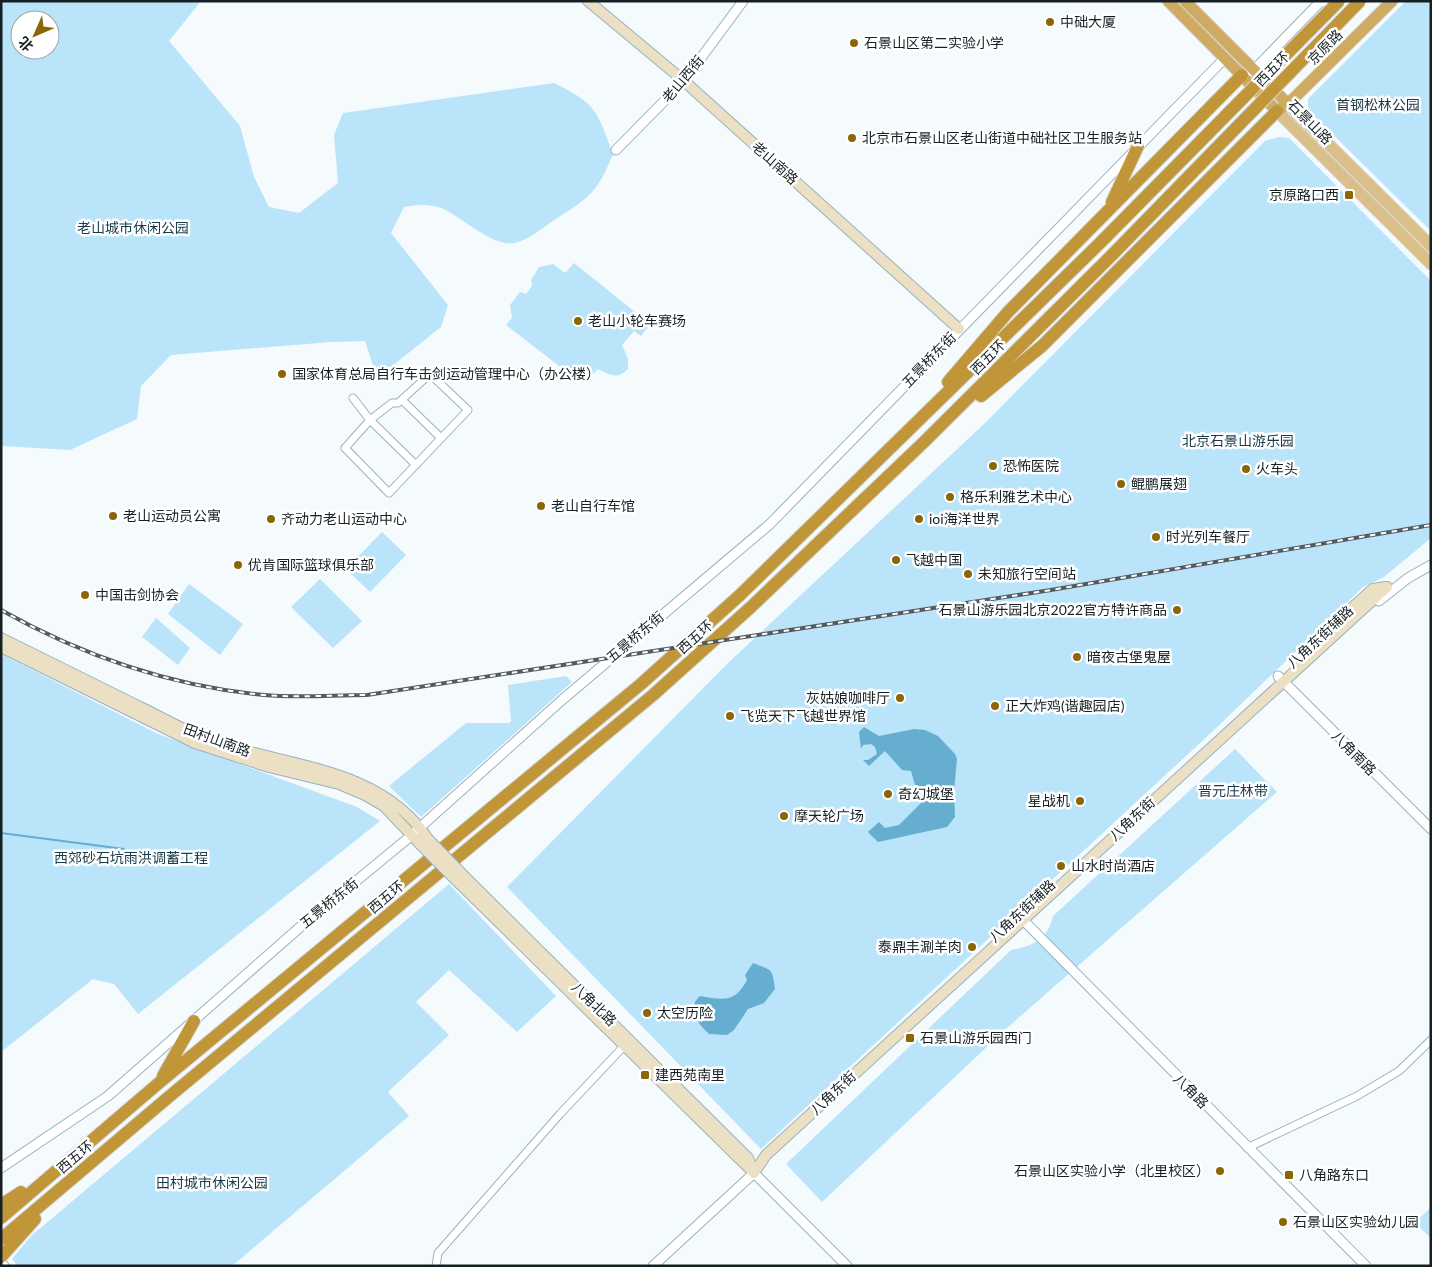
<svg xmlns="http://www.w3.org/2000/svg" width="1432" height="1267" font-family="Lato,'Noto Sans SC',sans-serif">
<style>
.green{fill:#b9e4f9;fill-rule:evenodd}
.water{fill:#66aecf}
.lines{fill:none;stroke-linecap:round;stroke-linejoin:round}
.stream{stroke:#66aecf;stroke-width:2}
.minor-casing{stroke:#98b2bf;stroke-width:9}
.tertiary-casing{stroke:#98b2bf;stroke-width:11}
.secondary-casing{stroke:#98b2bf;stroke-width:12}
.primary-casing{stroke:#d5d7d8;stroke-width:13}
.trunk-casing{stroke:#d5d7d8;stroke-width:13}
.motorway-casing{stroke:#d5d7d8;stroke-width:14}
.minor{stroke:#fff;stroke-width:7}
.tertiary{stroke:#fff;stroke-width:9}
.secondary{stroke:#ece0c4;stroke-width:10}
.primary{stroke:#dac088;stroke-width:11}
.trunk{stroke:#ceab60;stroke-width:11}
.motorway{stroke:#c19639;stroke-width:12}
.rail-casing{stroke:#535b5f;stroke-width:4}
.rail{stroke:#fff;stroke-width:2;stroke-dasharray:5.5;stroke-linecap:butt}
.secondary-bridge-casing{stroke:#98b2bf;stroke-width:12;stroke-linecap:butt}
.motorway-bridge-casing{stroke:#d5d7d8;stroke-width:14;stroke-linecap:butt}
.secondary-bridge{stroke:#ece0c4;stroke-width:10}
.motorway-bridge{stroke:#c19639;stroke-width:12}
.poi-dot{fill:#8b6606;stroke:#fff;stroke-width:2}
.labels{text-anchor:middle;stroke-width:5;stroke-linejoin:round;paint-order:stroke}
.poi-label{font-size:14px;fill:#162024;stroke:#fff;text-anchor:start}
.street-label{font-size:14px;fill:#162024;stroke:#fff}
.park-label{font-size:14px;fill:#193b49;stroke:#fff}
</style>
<rect width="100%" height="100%" fill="#f5fafd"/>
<path class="green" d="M1,1H201L169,41L240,126L254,177L269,207L299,213L338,183L334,135L343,113L554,83C597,104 597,111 613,154C598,191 591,197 557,218C545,226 529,240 514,243C490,247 459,213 438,207C427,204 415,205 404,207L391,233L448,305L441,327L377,378L365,341L331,342L171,355L141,386L137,419L70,450L1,446ZM20,20H50V50H20Z
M1406,1H1431V231L1308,110V99Z
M1279,137L1289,138L1431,281V538L1384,577L1363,587L1213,731L761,1149L507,887L728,663L983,425L1265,141Z
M574,263L650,324L641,336L634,331L622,345L628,359V369C617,380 610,375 598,369L591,376L576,379L506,325L512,318L510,305L520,292L526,294L532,286L531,280L539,267L553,264L565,273Z
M382,532L406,555L370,592L346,569Z
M320,579L362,621L333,648L291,607Z
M189,584L243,624L220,655L168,614Z
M156,618L190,648L178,665L142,637Z
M1,654L158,734L357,807L380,821L138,1014L114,984L93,979L1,1052Z
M566,676L572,682L421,817L389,786L466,723H509L511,721L508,685Z
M1235,749L1277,792L1008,1027L822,1202L786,1164L1011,950C1032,946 1048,940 1053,916Z
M449,884L556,996L517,1032L449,970L416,1002L449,1035L388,1092L409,1116L232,1266H18L12,1259L31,1236Z
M1431,1207V1238L1415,1223Z"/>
<path class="water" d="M864,727L879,736L914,729L925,730L938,736L955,754L957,759L954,791L955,817L947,827L878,842L868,832L879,822L885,828L899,825L927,797L915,785L911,771L902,770L885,751L869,766L863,760H868L877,754L875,747L871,744L863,745L861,749L859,732Z
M753,963C772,971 772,967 775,989L764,1003L748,1009L734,1030L727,1035L709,1034C698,1024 686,1008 700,996C723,1000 735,1003 747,980L745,975Z"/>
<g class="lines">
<path class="stream" d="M1,833L124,849"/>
<defs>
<path id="minor" d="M353,398L370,420L345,448L389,493L468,410L430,374L398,403H392L370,420L416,465
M402,400L441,438
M1247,1148L1357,1096L1399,1071L1431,1040
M436,1266L438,1253L560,1114L624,1046"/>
<path id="tertiary" d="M1249,72L1254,70L1320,2L1332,1
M616,150L684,81L743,1
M1379,601L1408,578L1431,565
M1278,676L1431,829
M1018,915L1366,1266
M1,1168L108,1096L299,928L406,840L562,700L770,524L1225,58
M1,1263L4,1266
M653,1266L754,1173L847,1266"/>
<path id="secondary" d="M588,1L684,81L959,329
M1,638C48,661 94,684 140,707C159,716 176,726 195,734C273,768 376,761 428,839
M1312,644L1373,589L1386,587
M1,647L195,743L269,767L339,784L365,795L384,806L421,845
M465,877L748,1158L754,1172
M457,881L754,1173
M754,1173L766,1155L1387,587"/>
<path id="primary" d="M1284,100L1431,246
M1277,111L1431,264"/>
<path id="trunk" d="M1168,1L1277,111
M1185,1L1284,100
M1277,111L1288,104L1392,1"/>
<path id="motorway" d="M1112,202L1138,146
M948,382L1008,312L1242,75
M981,396L1042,346L1277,111
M163,1076L194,1021
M1,1205L21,1192
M1,1218L160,1082L641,684L740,595L1101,242
M1,1239L171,1095L653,695L751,607L925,441L1113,254
M1,1257L35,1219"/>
</defs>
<use href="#minor" class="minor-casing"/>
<use href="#tertiary" class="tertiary-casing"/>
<use href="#secondary" class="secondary-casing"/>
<use href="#primary" class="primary-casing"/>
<use href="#trunk" class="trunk-casing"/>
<use href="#motorway" class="motorway-casing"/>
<use href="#minor" class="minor"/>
<use href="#tertiary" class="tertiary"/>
<use href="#secondary" class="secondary"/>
<use href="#primary" class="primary"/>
<use href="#trunk" class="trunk"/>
<use href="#motorway" class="motorway"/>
<defs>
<path id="rail" d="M1,610C83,656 170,686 264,695C298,698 333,695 367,695L1051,590L1431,525"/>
</defs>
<use href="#rail" class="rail-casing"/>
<use href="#rail" class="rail"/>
<defs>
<path id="secondary-bridge" d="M428,839L465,877
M421,845L457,881"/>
<path id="motorway-bridge" d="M1101,242L1339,1
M1113,254L1360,1"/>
</defs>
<use href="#secondary-bridge" class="secondary-bridge-casing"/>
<use href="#motorway-bridge" class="motorway-bridge-casing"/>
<use href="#secondary-bridge" class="secondary-bridge"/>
<use href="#motorway-bridge" class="motorway-bridge"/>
</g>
<g class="poi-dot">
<circle cx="1050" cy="22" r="5"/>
<circle cx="854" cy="43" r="5"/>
<circle cx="852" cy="138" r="5"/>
<rect x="1344" y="190" width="10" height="10" rx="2.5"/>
<circle cx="578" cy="321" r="5"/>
<circle cx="282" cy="374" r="5"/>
<circle cx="993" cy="466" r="5"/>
<circle cx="1246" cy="469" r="5"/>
<circle cx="1121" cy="484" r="5"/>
<circle cx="950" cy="497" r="5"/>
<circle cx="541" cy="506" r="5"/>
<circle cx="113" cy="516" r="5"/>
<circle cx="271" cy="519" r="5"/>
<circle cx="919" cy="519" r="5"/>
<circle cx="1156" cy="537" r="5"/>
<circle cx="896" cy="560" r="5"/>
<circle cx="238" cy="565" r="5"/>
<circle cx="968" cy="574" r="5"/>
<circle cx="85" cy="595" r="5"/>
<circle cx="1177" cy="610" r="5"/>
<circle cx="1077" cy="657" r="5"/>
<circle cx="900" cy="698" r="5"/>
<circle cx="995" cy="706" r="5"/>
<circle cx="730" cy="716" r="5"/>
<circle cx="888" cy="794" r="5"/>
<circle cx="1080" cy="801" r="5"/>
<circle cx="784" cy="816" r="5"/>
<circle cx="1061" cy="866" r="5"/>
<circle cx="972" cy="947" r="5"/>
<circle cx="647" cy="1013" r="5"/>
<rect x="905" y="1033" width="10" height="10" rx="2.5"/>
<rect x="640" y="1070" width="10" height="10" rx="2.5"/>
<circle cx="1220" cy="1171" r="5"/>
<rect x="1284" y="1170" width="10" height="10" rx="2.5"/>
<circle cx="1283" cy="1222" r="5"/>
</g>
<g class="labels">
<g class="poi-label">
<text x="1060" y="27">中础大厦</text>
<text x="864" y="48">石景山区第二实验小学</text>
<text x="862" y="143">北京市石景山区老山街道中础社区卫生服务站</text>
<text x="1339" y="200" text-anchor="end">京原路口西</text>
<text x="588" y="326">老山小轮车赛场</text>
<text x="292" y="379">国家体育总局自行车击剑运动管理中心（办公楼）</text>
<text x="1003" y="471">恐怖医院</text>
<text x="1256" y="474">火车头</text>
<text x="1131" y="489">鲲鹏展翅</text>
<text x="960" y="502">格乐利雅艺术中心</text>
<text x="551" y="511">老山自行车馆</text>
<text x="123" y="521">老山运动员公寓</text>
<text x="281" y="524">齐动力老山运动中心</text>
<text x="929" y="524">ioi海洋世界</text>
<text x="1166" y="542">时光列车餐厅</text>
<text x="906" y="565">飞越中国</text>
<text x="248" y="570">优肯国际篮球俱乐部</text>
<text x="978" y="579">未知旅行空间站</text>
<text x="95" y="600">中国击剑协会</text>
<text x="1167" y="615" text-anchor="end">石景山游乐园北京2022官方特许商品</text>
<text x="1087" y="662">暗夜古堡鬼屋</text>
<text x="890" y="703" text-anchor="end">灰姑娘咖啡厅</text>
<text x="1005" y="711">正大炸鸡(谐趣园店)</text>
<text x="740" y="721">飞览天下飞越世界馆</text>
<text x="898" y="799">奇幻城堡</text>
<text x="1070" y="806" text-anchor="end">星战机</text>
<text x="794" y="821">摩天轮广场</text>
<text x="1071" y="871">山水时尚酒店</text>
<text x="962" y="952" text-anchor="end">泰鼎丰涮羊肉</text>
<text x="657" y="1018">太空历险</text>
<text x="920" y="1043">石景山游乐园西门</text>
<text x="655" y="1080">建西苑南里</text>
<text x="1210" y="1176" text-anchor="end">石景山区实验小学（北里校区）</text>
<text x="1299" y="1180">八角路东口</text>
<text x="1293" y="1227">石景山区实验幼儿园</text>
</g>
<g class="street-label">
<text transform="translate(1325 47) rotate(-45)" y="5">京原路</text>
<text transform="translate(1272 69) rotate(-46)" y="5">西五环</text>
<text transform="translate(683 79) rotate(-50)" y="5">老山西街</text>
<text transform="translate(1310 122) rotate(45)" y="5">石景山路</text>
<text transform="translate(775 163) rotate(42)" y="5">老山南路</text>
<text transform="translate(988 357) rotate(-45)" y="5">西五环</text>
<text transform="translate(929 360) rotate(-46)" y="5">五景桥东街</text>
<text transform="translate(635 637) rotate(-40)" y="5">五景桥东街</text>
<text transform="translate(695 637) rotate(-42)" y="5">西五环</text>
<text transform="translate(1320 637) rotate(-43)" y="5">八角东街辅路</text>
<text transform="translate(217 740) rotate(20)" y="5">田村山南路</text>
<text transform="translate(1354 753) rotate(45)" y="5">八角南路</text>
<text transform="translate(1132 819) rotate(-43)" y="5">八角东街</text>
<text transform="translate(386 897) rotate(-40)" y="5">西五环</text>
<text transform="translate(329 903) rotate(-39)" y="5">五景桥东街</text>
<text transform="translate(1022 911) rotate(-43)" y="5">八角东街辅路</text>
<text transform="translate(594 1004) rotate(44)" y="5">八角北路</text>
<text transform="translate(1191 1091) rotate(45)" y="5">八角路</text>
<text transform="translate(833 1093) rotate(-43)" y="5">八角东街</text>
<text transform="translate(75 1157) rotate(-40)" y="5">西五环</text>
</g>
<g class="park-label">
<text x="1378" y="110">首钢松林公园</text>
<text x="133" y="233">老山城市休闲公园</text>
<text x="1238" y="446">北京石景山游乐园</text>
<text x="1233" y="796">晋元庄林带</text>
<text x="131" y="863">西郊砂石坑雨洪调蓄工程</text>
<text x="212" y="1188">田村城市休闲公园</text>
</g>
</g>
<rect width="1432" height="1267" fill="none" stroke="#162024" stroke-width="5"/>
<g transform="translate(35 35) rotate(225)"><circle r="24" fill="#ffffff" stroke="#a2a6a7"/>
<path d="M0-4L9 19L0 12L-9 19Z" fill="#8b6606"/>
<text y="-8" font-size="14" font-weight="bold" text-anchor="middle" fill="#162024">北</text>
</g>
</svg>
